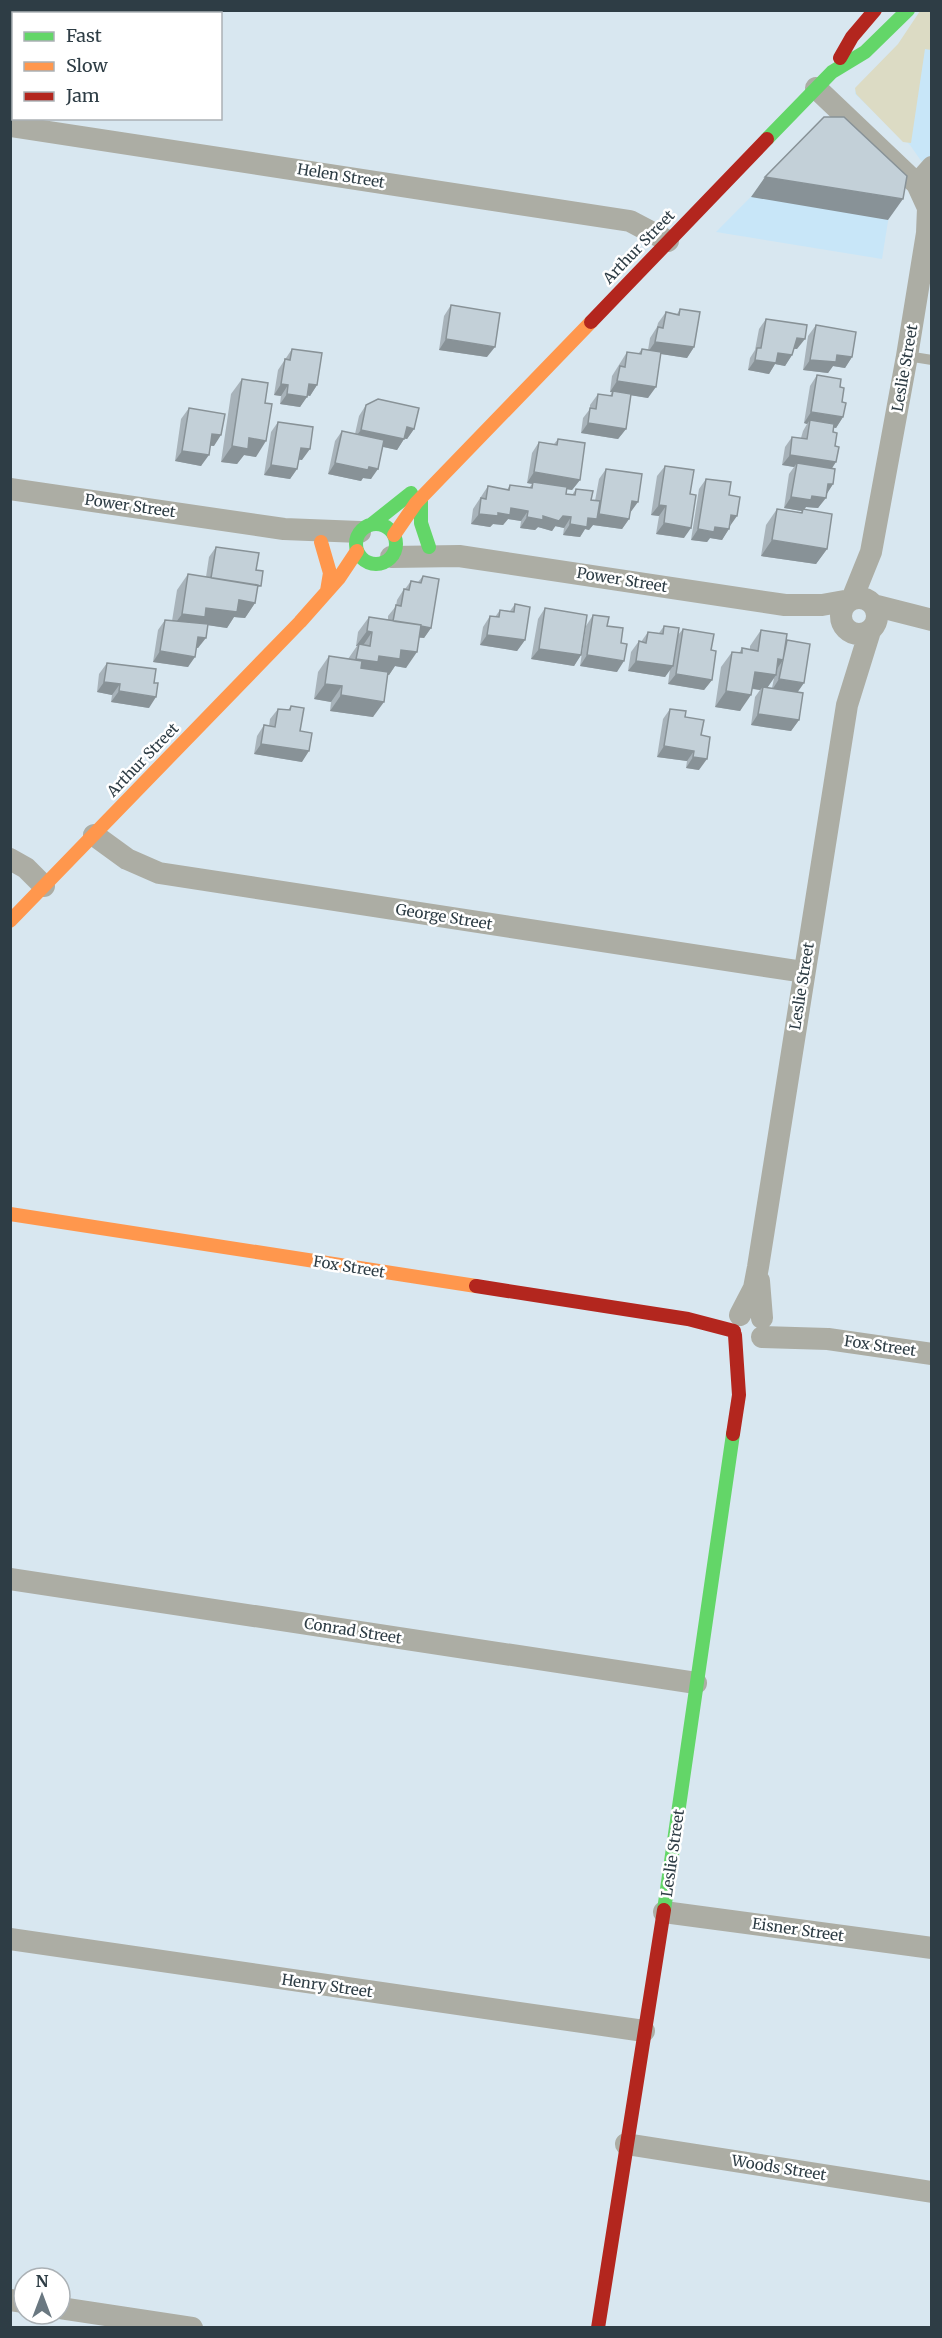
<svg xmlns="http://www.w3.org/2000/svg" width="942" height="2338" font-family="Merriweather,serif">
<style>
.built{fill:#c8e6f8}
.park{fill:#dcdbc4}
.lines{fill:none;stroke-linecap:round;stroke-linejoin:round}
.lane{stroke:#acada4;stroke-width:10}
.street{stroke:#acada4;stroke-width:22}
.fast{stroke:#63d668;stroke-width:14}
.slow{stroke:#ff974d;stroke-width:14}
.jam{stroke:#b3261e;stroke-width:14}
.wall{fill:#a8b3ba;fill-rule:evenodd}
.shaded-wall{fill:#889297}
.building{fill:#c3d0d8;stroke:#889297;stroke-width:1.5}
.labels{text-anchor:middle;stroke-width:5;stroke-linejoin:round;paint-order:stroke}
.street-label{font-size:15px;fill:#2e3d45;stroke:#fff}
</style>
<rect width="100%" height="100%" fill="#d8e7f0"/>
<path class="built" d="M931,41V175L910,145L855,94L856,88L899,44Z
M810,137L892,196L882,259L716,232Z"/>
<path class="park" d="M920,11H931V50L925,49L911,143L903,142L856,94L855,88L898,44Z"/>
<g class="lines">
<path class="lane" d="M907,356L932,360"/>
<path class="street" d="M816,88L917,184L928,208L927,233L907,356L871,552L852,599
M10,126L630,221L668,241
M917,184L932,167
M10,489L284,529L360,532
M391,557L459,556L785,605H822L850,600
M841 616a18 18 0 1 1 36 0a18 18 0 1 1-36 0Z
M873,605L932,620
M94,835L127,859L159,873L804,972
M10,859L26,868L44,886
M759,1281L762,1318
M740,1315L754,1288L758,1267L847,705L870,631
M762,1337L828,1339L932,1354
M10,1579L696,1683
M664,1912L932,1948
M10,1939L644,2031
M626,2144L932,2192
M10,2300L24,2302
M60,2308L192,2328"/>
<path class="fast" d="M767,139L832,72L865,52L908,10
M421,498V523L429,547
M372,524L411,493
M356 544a20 20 0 1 1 40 0a20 20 0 1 1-40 0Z
M664,1910L733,1434"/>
<path class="slow" d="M394,535L416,503L591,322
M321,542L330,573L327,591
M10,921L300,622L339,578L357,551
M10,1214L476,1286"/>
<path class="jam" d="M840,58L852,37L875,10
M591,322L767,139
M476,1286L688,1319L734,1331
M733,1434L739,1395L735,1335
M598,2328L664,1910"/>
</g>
<path class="wall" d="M451,305L487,357L439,350L444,316Z
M680,309L694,347L687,358L661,354L648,398L631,395L626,429L618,439L581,433L583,418L590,409V405L598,394L610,396L612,392H610L612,376L627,352L638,354L642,349L648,350L650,338L657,327L658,323L666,312L677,314Z
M766,319L797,349H794L792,355L785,366L775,364L769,374L748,370L750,358L755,350L759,329Z
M816,325L852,357L845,368L833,366L828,373L803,370L808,336Z
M292,349L317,385L310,396L307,395L300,407L280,404L281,396L274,395L278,370Z
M817,375L840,387L843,417L836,428L833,427L832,469L833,484L818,508L806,507L804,509L827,549L816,564L761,556L766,525L777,509L800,513L802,511L784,508L789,474L794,467L782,465L785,447L792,437L801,438L803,431L807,424L804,423L810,386Z
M242,379L256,457L244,455L237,464L221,462L231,394Z
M366,405L414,429L407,439H404L397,450L383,447L371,479L363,478L361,481L328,474L335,441L342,431L355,434L359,416Z
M189,408L214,446H210L201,466L175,461L181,419Z
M278,422L302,460L299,459L297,469L290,479L264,475L271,432Z
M558,439L580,480L572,490L567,489L566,494L572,495L576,489L591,500L595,501L599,479L606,469L630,513L629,519L622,529L593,525L589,530L585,529L580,537L563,535L564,528L555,526L552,531L538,527L535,530L520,528L521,521L508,519L503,525L493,524L490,527L471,524L473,509L488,486L507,490L510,485L529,488L532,484L527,483L532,453L539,442L554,444Z
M665,466L684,538L656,534L659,516L651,515L657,476Z
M706,479L729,495L730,526L722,540L710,538L707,542L691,540L699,489Z
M216,547L256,570L257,591L255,603L245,618L234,617L227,628L208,625L198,648H196L188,667L153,662L158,630L165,620L172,621L177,590L188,574L206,577L209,557Z
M423,576L431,628L424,638H419L406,668L395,666L389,675H388L373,717L330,711L331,702L314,699L318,672L329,656L348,659L357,646H356L358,632L369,617L388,620V616L396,606L397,600L404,589H405L411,581L418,582Z
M515,604L525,640L517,651L480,645L483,627L490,616L495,617L500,610L510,611Z
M545,608L581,655L574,666L531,659L538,619Z
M593,615L607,626L621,643L617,672L580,666L586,626Z
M664,626L677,636L683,629L711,650L712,680L704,690L668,684L670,669L665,677L628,671L631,652L639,641L641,642L648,632L659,633Z
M761,630L786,641L798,692L799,720L791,731L751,725L755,697L760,690L752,689L740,711L715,707L721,667L732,652L739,653L742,648L750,650V646ZM774,678L772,688H767Z
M107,663L149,708L111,702L112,695L97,692L99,674Z
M291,706L300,731L302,762L254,754L257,736L264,725L269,726L270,719L278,709L288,710Z
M670,709L685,717L701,735L699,770L686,768L687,761L657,757L663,719Z"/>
<path class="shaded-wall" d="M765,177L903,199L888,220L751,197Z
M797,338L805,339L797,349L789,348Z
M446,339L495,347L487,357L439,350Z
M655,342L694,347L687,358L648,352Z
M778,353L792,355L785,366L775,364L769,374L748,370L755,360Z
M837,355L852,357L845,368L833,366L828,373L803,370L810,360Z
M617,381L656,387L648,398L610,392Z
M281,384L288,385L281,396L274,395Z
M309,384L317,385L310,396L302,394Z
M287,394L307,397L300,407L280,404Z
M811,412L843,417L836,428L809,424L810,420L807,424L804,423Z
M588,423L626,429L618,439L581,433Z
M407,427L414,429L407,439L399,437Z
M361,430L404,439L397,450L353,440Z
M212,434L221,435L214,446L205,445Z
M249,438L266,441L256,457L244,455L237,464L221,462L232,446Z
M301,448L310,449L302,460L293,459Z
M182,451L209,455L201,466L175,461Z
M790,455L836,462L829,473L797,463L794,467L782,465Z
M335,463L369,467L378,469L371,479L363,478L361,481L328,474Z
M271,465L297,469L290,479L264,475Z
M534,472L580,480L572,490L527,483Z
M828,484H833L826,495Z
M812,496L826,498L818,508L806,507L803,511V509L802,511L784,508L791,497Z
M632,501L638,502L630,513Z
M659,505L666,506L659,516L651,515Z
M511,508L528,511L521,521L508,519L503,525L493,524L490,527L471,524L479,514Z
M599,514L629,519L622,529L593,525L589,530L585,529L580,537L563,535L570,524L588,518L596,519Z
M731,515L737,516L730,526Z
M543,516L559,521L552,531L538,527L535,530L520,528L527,517Z
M563,516L571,517L564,528L555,526Z
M664,523L691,528L684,538L656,534Z
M715,527L729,529L722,540L710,538L707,542L691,540L698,529Z
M772,540L827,549L816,564L761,556Z
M239,600L255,603L245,618L234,617L227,628L200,624L171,629L182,614Z
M393,622L431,628L424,638L386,632Z
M367,631L372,632L362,647L359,644L357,646H356Z
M487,635L525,640L517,651L480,645Z
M198,637L206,638L198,648L191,647Z
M539,649L581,655L574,666L531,659Z
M401,650L417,652L406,668L395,666L389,675L371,672L345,674L356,659L379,656Z
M160,651L195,657L188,667L153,662Z
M587,655L624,661L617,672L580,666Z
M778,659L783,660L773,675H776L765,691L763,687L760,690L744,687L755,672Z
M636,661L673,666L665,677L628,671Z
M676,674L712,680L704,690L668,684Z
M779,679L804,683L797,693L772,690Z
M104,682L120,684L112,695L97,692Z
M325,684L342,686L331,702L314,699Z
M119,691L156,697L149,708L111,702Z
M726,691L751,695L740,711L715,707Z
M341,695L384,702L373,717L330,711Z
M758,714L799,720L791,731L751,725Z
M261,744L309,751L302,762L254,754Z
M664,746L694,751L687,761L657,757Z
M693,757L707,759L699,770L686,768Z"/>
<path class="building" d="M824,117H844L907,176L903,199L765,177Z
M451,305L500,313L495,347L446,339Z
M680,309L700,312L694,347L655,342L658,327L663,328L666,312L679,315Z
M766,319L807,325L805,339L797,338L792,355L778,353L776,363L755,360L757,348H761Z
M816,325L856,332L852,357L837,355L836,362L810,360Z
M292,349L322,353L317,385L309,384L307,397L287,394L288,385L281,384L285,359L290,360Z
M642,349L661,352L656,387L617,381L620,366L625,367L627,352L641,354Z
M817,375L841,379L840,387L844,388L842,402L846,403L843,417L811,412Z
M242,379L268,383L265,403L272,404L266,441L249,438L248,449L232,446Z
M613,391L631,394L626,429L588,423L590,408L596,409L598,394L612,396Z
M378,399L419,408L414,429L407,427L404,439L361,430L366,405Z
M189,408L225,414L221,435L212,434L209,455L182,451Z
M810,420L834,424L833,432L837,433L835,446L839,447L836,462L790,455L792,437L807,439Z
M278,422L313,427L310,449L301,448L297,469L271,465Z
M342,431L384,440L378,469L369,467L368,470L335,463Z
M558,439L585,443L580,480L534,472L539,442L557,445Z
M797,463L835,469L833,484H828L826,498L812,496L811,500L791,497Z
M665,466L694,470L690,494L696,495L691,528L664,523L666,506L659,505Z
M606,469L642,474L638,502L632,501L629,519L599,514Z
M706,479L731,482L729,495L740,497L737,516L731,515L729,529L715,527L714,532L698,529Z
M533,482L567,487L566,494L575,495L576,489L593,491L591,500L600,501L597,519L588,518L587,527L570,524L571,517L563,516L559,521L543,516V520L527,517L528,511L511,508L510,515L498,513V516L479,514L481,498L486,499L488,486L509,490L510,485L532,488Z
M777,509L802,513L803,509L832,514L827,549L772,540Z
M216,547L259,553L256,570L263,571L261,586L211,578Z
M188,574L258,585L255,603L239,600L237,612L206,608L205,617L182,614Z
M423,576L439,579L431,628L421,626V625L393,621L396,605L401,606L404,589L409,590L411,581L421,583Z
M515,604L530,607L525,640L487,635L490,616L499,617L500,610L514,612Z
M545,608L587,615L581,655L539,649Z
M593,615L609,617L607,626L623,628L621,643L627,644L624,661L587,655Z
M369,617L421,625L417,652L401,650L400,659L379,656L378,662L356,659L359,644L370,646L372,632L367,631Z
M165,620L208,624L206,638L198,637L195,657L160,651Z
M664,626L679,628L673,666L636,661L639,641L646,643L648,632L663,634Z
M683,629L714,634L711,650L716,651L712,680L676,674Z
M761,630L787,634L783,660L778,659L776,675L755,672L751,695L726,691L732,652L742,653V648L758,651Z
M787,640L810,644L804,683L779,679Z
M329,656L362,661L361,668L388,672L384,702L341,695L342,686L325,684Z
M107,663L156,669L154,683H158L156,697L119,691L120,684L104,682Z
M763,687L803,693L799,720L758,714Z
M291,706L304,708L300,731L312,733L309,751L261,744L264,725L275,727L278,709L290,710Z
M670,709L686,711L685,717L704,720L701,735L710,737L707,759L693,757L694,751L664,746Z"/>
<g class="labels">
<g class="street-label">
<text transform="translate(341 176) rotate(9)" y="5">Helen Street</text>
<text transform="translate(639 247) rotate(-46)" y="5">Arthur Street</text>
<text transform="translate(905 368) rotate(-80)" y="5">Leslie Street</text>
<text transform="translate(130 506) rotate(8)" y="5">Power Street</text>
<text transform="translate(622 580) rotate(9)" y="5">Power Street</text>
<text transform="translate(143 760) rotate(-46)" y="5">Arthur Street</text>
<text transform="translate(444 917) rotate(9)" y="5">George Street</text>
<text transform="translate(802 986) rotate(-81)" y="5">Leslie Street</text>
<text transform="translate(349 1267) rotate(9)" y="5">Fox Street</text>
<text transform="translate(880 1346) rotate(8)" y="5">Fox Street</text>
<text transform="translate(353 1631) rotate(9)" y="5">Conrad Street</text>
<text transform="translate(673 1853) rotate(-82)" y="5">Leslie Street</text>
<text transform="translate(798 1930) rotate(8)" y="5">Eisner Street</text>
<text transform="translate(327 1986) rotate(8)" y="5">Henry Street</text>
<text transform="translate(779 2168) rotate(9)" y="5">Woods Street</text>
</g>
</g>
<rect width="942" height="2338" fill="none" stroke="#2e3d45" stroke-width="24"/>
<rect x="12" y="12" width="210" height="108" fill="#ffffff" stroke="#abb1b5" stroke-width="1.5"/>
<rect x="24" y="32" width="30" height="9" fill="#63d668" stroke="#abb1b5" stroke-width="1.5"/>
<text x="66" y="42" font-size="18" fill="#2e3d45">Fast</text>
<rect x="24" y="62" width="30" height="9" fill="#ff974d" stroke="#abb1b5" stroke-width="1.5"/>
<text x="66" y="72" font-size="18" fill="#2e3d45">Slow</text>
<rect x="24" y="92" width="30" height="9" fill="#b3261e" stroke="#abb1b5" stroke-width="1.5"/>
<text x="66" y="102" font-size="18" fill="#2e3d45">Jam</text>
<g transform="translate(42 2296)"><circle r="28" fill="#ffffff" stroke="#abb1b5" stroke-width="1.5"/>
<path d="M0-4.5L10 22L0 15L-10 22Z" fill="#6a7881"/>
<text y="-9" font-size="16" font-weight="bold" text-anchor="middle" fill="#2e3d45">N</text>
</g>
</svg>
